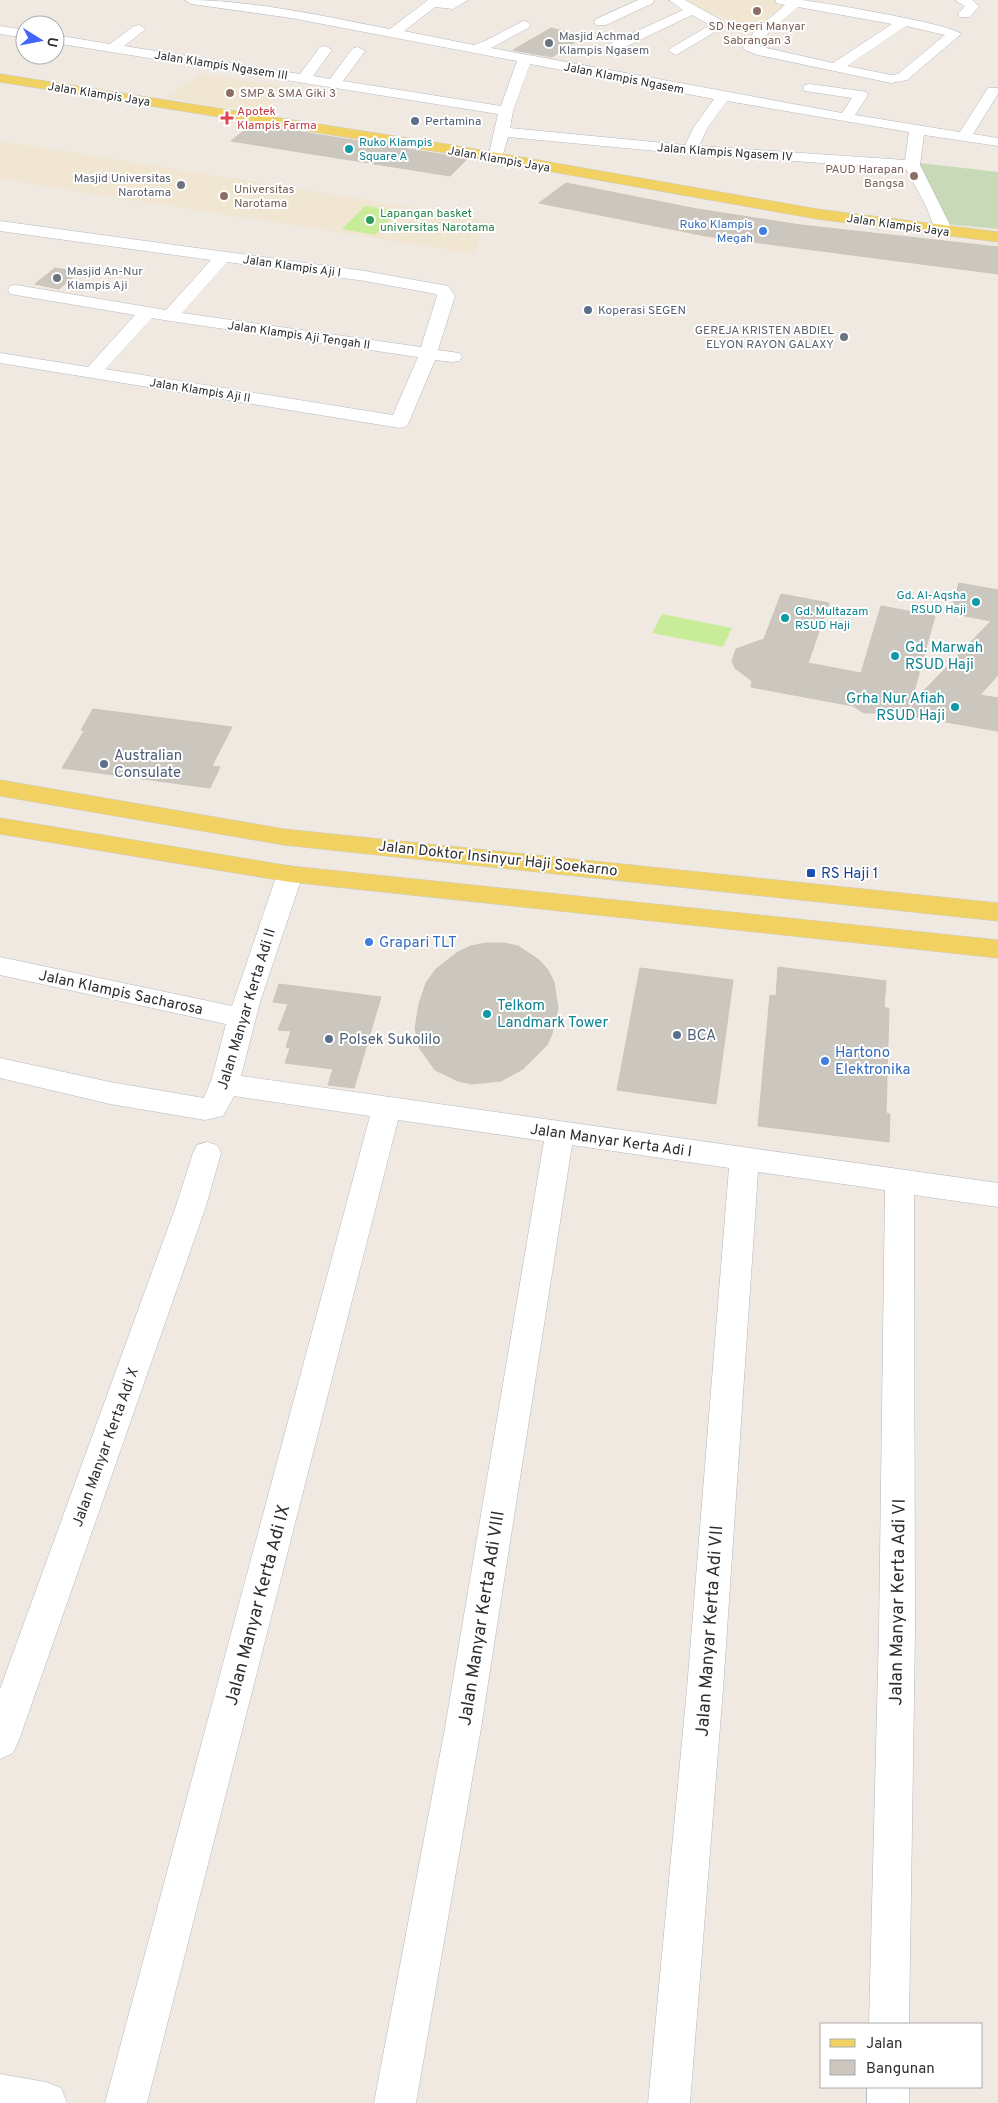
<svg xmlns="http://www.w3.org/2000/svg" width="998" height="2103" font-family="Overpass,sans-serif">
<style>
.education{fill:#f0e6d1}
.cemetery{fill:#c8d9b8}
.pitch{fill:#c9ec9a}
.building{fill:#cbc7bf;stroke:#cbc5ba}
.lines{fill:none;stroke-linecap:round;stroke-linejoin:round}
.minor-casing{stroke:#b4b7c1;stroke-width:1}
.major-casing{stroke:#c9c9c9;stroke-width:1}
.minor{fill:#fff;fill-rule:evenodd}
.major{fill:#f2d163;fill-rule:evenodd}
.education-dot{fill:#8d6e63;stroke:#fff;stroke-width:2}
.worship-dot{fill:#6b7280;stroke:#fff;stroke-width:2}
.health-dot{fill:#e0444e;stroke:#fff;stroke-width:2}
.service-dot{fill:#5c6f8a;stroke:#fff;stroke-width:2}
.culture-dot{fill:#0f9aa8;stroke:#fff;stroke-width:2}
.leisure-dot{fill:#2e9e5b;stroke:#fff;stroke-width:2}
.shop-dot{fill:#3f7fe0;stroke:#fff;stroke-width:2}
.transit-dot{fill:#1a4fb4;stroke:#fff;stroke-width:2}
.labels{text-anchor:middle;stroke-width:4;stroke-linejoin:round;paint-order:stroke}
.far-education-label{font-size:12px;fill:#785e54;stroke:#fff;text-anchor:start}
.far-worship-label{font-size:12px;fill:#5b616d;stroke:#fff;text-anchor:start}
.far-street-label{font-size:12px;fill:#2e2e2e;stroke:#fff}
.far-health-label{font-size:12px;fill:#be3a42;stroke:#fff;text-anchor:start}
.far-service-label{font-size:12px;fill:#4e5e75;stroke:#fff;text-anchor:start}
.far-culture-label{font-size:12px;fill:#0d838f;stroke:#fff;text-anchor:start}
.far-leisure-label{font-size:12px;fill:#27864d;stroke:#fff;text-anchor:start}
.far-shop-label{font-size:12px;fill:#366cbe;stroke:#fff;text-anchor:end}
.culture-label{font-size:15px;fill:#0d838f;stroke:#fff;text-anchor:start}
.service-label{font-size:15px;fill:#4e5e75;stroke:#fff;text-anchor:start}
.street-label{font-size:15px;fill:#2e2e2e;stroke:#fff}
.transit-label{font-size:15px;fill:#164399;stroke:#fff;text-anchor:start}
.shop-label{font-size:15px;fill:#366cbe;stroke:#fff;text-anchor:start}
.near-street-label{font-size:18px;fill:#2e2e2e;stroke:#fff}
</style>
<rect width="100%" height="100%" fill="#efe9e1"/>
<path class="education" d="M674,0H770L789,4L761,29L729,23L723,19L725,17L701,13Z
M200,74L211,75L291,88L260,113L167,98Z
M0,141L446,213L483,220L475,254L0,179Z"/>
<path class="cemetery" d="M920,163L998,172V229L945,224L918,168Z"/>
<path class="pitch" d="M365,206L398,211L375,235L342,229Z
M662,614L732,628L723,647L652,633Z"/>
<path class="building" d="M551,28L584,36L552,57L513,50Z
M252,124L452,156L467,159L450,176L231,141Z
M566,183L697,209L801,225L998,247V274L706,236L539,203Z
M55,268L79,272L59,289L35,284Z
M959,583L998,590V675L980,695L998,698V731L910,716L913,702L991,621L950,613Z
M781,594L829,603L808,663L861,673L881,606L935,616L910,706L876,713H864L853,706L751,687L752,681L735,668L732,661L736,649L764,639Z
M93,709L232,727L212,766L220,767L210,788L62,768L84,731L81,730Z
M486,943H504L518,946L539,960L548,970L554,982L558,1008L552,1034L547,1045L523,1069L501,1081L472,1084L458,1081L435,1070L420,1049L415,1028L419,1004L426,983L436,969L458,952L471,946Z
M778,967L886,981L884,1007L889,1009L886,1113L890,1114L889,1142L758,1126L770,995L776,996Z
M640,968L733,980L716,1104L617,1090Z
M279,984L381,997L354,1088L328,1085L333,1069L285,1063L290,1048L286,1047L291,1031L278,1030L288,1004L273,1002Z"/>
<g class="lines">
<defs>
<path id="minor" d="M185,0C254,0 322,16 390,29L428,0H468L453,9L435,7L404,31L474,45L487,40L523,21L528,22L530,25L528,28L491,48L842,113L852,98L805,91L803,88L805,85L810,84L861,91L866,92L868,95L855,115L960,132L988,88H998V94L973,134L998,138V146L924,135L920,165L949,223L952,232L950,235H938L936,232L926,206L906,169L667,152L508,137L501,161H491L488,158L498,114L55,43V35L110,44L134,26L139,25L146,29L124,46L300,74L320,47L325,46L332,50L313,76L330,79L353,48L358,47L365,51L343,81L501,106L517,61L291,18L191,4ZM530,64L714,99L694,127L685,145L510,128L513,111ZM727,101L909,132L905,160L699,146L708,127Z
M638,0H654L653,3L606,25H596L594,22L596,19Z
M669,0H685L721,20L725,26L676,55L669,51L671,48L710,25L692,15L619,50H609L607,47L609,44L683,10Z
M775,0C783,0 793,0 801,0C820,2 953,24 961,34L907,80L891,83L758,55L745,50L743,47L754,32L785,5L776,3ZM798,7L892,24L833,63L758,46L770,31ZM906,26L945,35L898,74L891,75L847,66Z
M955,0H972L979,6L970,17H960L958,14L965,6Z
M0,26L25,30V38L0,34Z
M0,221L365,271L448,286L455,296L438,350L459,353L462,357L459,361L453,362L435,360L409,422L407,426L400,428L0,363V353L88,367L135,315L16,295L10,294L8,290L10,286L16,285L166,310L211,260L0,231ZM227,262L365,281L436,294L437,296L421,347L182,313ZM152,318L170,321L418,357L393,415L105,369Z
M290,866L299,868L303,874L260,1002L241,1076L998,1183V1207L914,1195V1197L915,1631L909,2024H869L879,1631L885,1190L758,1172L723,1689L690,2103H648L687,1689L729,1168L572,1145L481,1728L416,2103H374L445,1728L544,1141L398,1120L147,2103H105L370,1116L234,1096L223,1116L205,1120L110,1104L0,1078V1058L110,1082L204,1098L212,1078L226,1024L0,975V957L232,1006L277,874L281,868Z
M207,1142L217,1145L221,1153L206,1206L19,1740L13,1753L0,1759V1689L176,1206L193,1153L197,1145Z
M0,2074L46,2082L61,2088L67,2103H0Z
M867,2087H909V2103H867Z"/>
<path id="major" d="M0,74L452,145L817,209L998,232V242L817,219L452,154L0,82Z
M0,780L284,829L998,903V921L284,845L0,796Z
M0,818L290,866L998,940V958L290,882L0,834Z"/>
</defs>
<use href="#minor" class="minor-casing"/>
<use href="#major" class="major-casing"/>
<use href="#minor" class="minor"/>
<use href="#major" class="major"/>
</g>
<g class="education-dot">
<circle cx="757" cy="11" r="5"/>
<circle cx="230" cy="93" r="5"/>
<circle cx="914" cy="176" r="5"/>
<circle cx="224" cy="196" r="5"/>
</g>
<g class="worship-dot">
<circle cx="549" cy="43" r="5"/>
<circle cx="181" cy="185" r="5"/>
<circle cx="57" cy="278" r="5"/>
<circle cx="844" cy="337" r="5"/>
</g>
<path class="health-dot" d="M224.5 110.5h5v5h5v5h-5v5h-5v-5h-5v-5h5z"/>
<g class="service-dot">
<circle cx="415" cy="121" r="5"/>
<circle cx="588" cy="310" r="5"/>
<circle cx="104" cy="764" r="5"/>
<circle cx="677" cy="1035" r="5"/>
<circle cx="329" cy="1039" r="5"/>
</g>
<g class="culture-dot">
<circle cx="349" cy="149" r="5"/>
<circle cx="976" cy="602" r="5"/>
<circle cx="785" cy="618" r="5"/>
<circle cx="895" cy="656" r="5"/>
<circle cx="955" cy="707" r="5"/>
<circle cx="487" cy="1014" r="5"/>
</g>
<circle class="leisure-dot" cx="370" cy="220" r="5"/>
<g class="shop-dot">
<circle cx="763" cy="231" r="5"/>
<circle cx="369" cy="942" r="5"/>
<circle cx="825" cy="1061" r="5"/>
</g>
<rect class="transit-dot" x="806" y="868" width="10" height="10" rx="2.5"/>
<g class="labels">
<g class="far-education-label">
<text x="757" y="30" text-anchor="middle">SD Negeri Manyar<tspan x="757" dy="14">Sabrangan 3</tspan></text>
<text x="240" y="97">SMP &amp; SMA Giki 3</text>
<text x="904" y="173" text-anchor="end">PAUD Harapan<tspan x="904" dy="14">Bangsa</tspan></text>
<text x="234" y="193">Universitas<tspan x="234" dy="14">Narotama</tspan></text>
</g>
<g class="far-worship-label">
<text x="559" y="40">Masjid Achmad<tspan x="559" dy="14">Klampis Ngasem</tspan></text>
<text x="171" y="182" text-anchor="end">Masjid Universitas<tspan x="171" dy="14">Narotama</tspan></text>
<text x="67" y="275">Masjid An-Nur<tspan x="67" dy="14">Klampis Aji</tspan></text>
<text x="834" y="334" text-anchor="end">GEREJA KRISTEN ABDIEL<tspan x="834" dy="14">ELYON RAYON GALAXY</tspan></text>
</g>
<g class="far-street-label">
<text transform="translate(221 65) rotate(9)" y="4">Jalan Klampis Ngasem III</text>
<text transform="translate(624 78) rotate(11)" y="4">Jalan Klampis Ngasem</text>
<text transform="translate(99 94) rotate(9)" y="4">Jalan Klampis Jaya</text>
<text transform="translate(725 152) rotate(4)" y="4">Jalan Klampis Ngasem IV</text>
<text transform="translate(499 159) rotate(10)" y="4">Jalan Klampis Jaya</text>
<text transform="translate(898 225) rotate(8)" y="4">Jalan Klampis Jaya</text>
<text transform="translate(292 266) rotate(8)" y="4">Jalan Klampis Aji I</text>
<text transform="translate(299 335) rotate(8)" y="4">Jalan Klampis Aji Tengah II</text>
<text transform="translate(200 390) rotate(9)" y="4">Jalan Klampis Aji II</text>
</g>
<g class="far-health-label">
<text x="237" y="115">Apotek<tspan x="237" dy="14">Klampis Farma</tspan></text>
</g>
<g class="far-service-label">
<text x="425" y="125">Pertamina</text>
<text x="598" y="314">Koperasi SEGEN</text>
</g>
<g class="far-culture-label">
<text x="359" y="146">Ruko Klampis<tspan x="359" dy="14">Square A</tspan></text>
<text x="966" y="599" text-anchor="end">Gd. Al-Aqsha<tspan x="966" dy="14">RSUD Haji</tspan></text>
<text x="795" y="615">Gd. Multazam<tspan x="795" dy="14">RSUD Haji</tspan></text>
</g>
<g class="far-leisure-label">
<text x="380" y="217">Lapangan basket<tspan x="380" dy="14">universitas Narotama</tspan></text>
</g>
<g class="far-shop-label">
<text x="753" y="228">Ruko Klampis<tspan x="753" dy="14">Megah</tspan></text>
</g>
<g class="culture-label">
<text x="905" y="652">Gd. Marwah<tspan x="905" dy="17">RSUD Haji</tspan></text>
<text x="945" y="703" text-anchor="end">Grha Nur Afiah<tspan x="945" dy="17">RSUD Haji</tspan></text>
<text x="497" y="1010">Telkom<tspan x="497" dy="17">Landmark Tower</tspan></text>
</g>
<g class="service-label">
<text x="114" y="760">Australian<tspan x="114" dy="17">Consulate</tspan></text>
<text x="687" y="1040">BCA</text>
<text x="339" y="1044">Polsek Sukolilo</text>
</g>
<g class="street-label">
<text transform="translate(498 858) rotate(6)" y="5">Jalan Doktor Insinyur Haji Soekarno</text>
<text transform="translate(121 992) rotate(12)" y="5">Jalan Klampis Sacharosa</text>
<text transform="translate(246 1009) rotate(-73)" y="5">Jalan Manyar Kerta Adi II</text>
<text transform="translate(611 1140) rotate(8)" y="5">Jalan Manyar Kerta Adi I</text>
<text transform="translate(105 1447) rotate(-70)" y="5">Jalan Manyar Kerta Adi X</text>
</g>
<g class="transit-label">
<text x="821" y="878">RS Haji 1</text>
</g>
<g class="shop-label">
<text x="379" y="947">Grapari TLT</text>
<text x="835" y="1057">Hartono<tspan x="835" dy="17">Elektronika</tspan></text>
</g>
<g class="near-street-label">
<text transform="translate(897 1602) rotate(-89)" y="6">Jalan Manyar Kerta Adi VI</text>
<text transform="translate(257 1605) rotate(-75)" y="6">Jalan Manyar Kerta Adi IX</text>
<text transform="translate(481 1618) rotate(-81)" y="6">Jalan Manyar Kerta Adi VIII</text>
<text transform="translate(709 1631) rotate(-86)" y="6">Jalan Manyar Kerta Adi VII</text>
</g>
</g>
<rect x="820" y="2023" width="162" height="65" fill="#ffffff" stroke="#ababab"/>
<rect x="830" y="2039" width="25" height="8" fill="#f2d163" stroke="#ababab"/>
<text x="866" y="2048" font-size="15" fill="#2e2e2e">Jalan</text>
<rect x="830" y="2060" width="25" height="15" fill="#cbc7bf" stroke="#ababab"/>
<text x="866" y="2073" font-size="15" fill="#2e2e2e">Bangunan</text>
<g transform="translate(40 40) rotate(100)"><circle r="24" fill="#ffffff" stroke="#ababab"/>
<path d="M0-4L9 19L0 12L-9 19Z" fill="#4264fb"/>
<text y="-8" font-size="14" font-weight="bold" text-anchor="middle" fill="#2e2e2e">U</text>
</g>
</svg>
